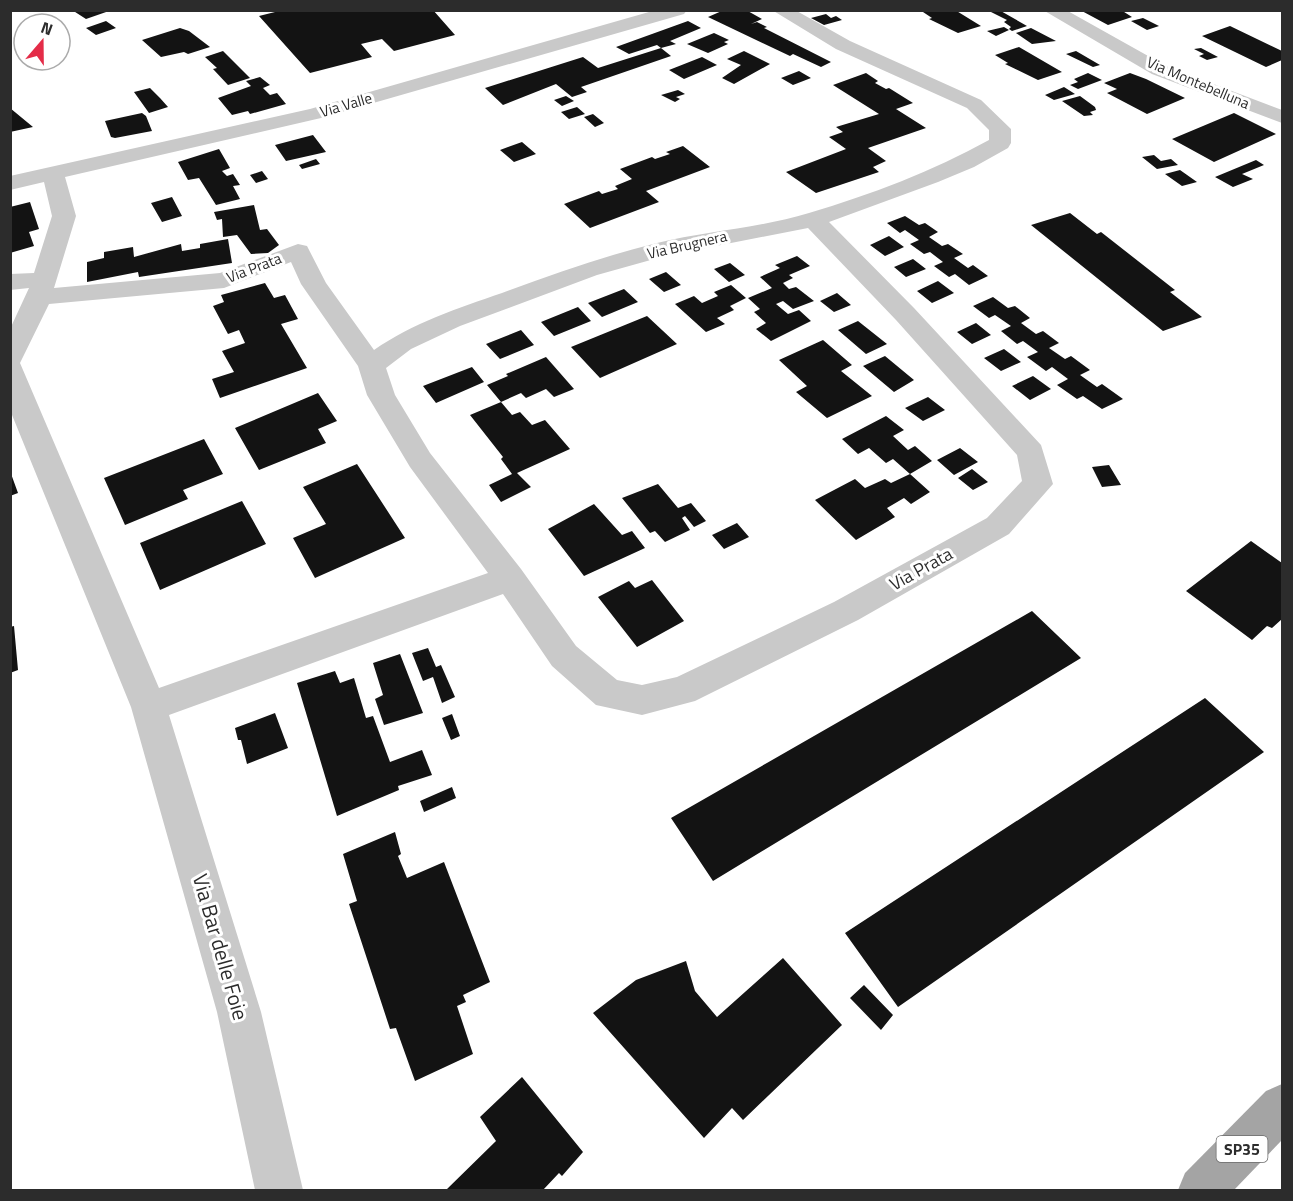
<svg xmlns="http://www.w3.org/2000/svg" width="1293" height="1201" font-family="'Titillium Web',sans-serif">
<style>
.building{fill:#131313}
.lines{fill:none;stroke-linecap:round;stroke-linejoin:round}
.minor{fill:#c9c9c9;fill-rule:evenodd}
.major{fill:#a4a4a4;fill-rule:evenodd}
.labels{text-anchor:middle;stroke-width:6;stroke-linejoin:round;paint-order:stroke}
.far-street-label{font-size:15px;fill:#2c2c2c;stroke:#fff}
.shield{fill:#fff;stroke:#6b6b6b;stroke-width:1.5}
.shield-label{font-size:16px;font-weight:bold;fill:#2c2c2c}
.street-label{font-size:18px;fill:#2c2c2c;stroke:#fff}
.near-street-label{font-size:21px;fill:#2c2c2c;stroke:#fff}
</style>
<rect width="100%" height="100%" fill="#fff"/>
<path class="building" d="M72,10H109V11L86,19Z
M283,10H433L455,35L394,51L382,39L361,44L372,57L310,73L259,16Z
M724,10H746L762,19L751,24L757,22L767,27L764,28L831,62L821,67L793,54L790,56L708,17Z
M920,10H955L981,26L958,33L929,19L932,18Z
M987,10H999L1027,26L1012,31L1009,29L1011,27L1004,22L1007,20Z
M1080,10H1121L1132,17L1108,25Z
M826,14L831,18L836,16L842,20L824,25L811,18Z
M1143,18L1159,26L1147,30L1131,21Z
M106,21L116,28L96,35L86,28Z
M688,21L701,28L670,41L676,44L661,48L671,56L581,87L587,92L572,97L556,84L503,105L485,88L583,57L598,68L661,48L657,45L629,54L616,47Z
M1230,26L1282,51V60L1266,67L1202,36Z
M1004,27L1009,30L996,36L987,31Z
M180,28L189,31L210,47L188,54L184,52L161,57L142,40Z
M1031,28L1056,41L1032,44L1016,33Z
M714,33L729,40L724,42L728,44L708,53L687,44Z
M1019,47L1062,72L1038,80L1005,64L1008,63L995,55Z
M1201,48L1218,57L1207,60L1199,56L1204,54L1194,49Z
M223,51L250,78L228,85L213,69L217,68L205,57Z
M744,51L770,64L734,84L722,78L741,65L727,59Z
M1076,51L1100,65L1093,67L1066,54Z
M702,57L717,65L684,79L669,70Z
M799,71L811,78L793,85L781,78Z
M866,73L878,81L875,83L886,89L889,88L913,103L896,109L926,128L868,148L886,161L873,167L879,172L816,193L786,172L846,149L829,137L843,132L836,127L879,114L833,85Z
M1088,73L1102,80L1078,89L1070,85L1078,82L1074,79Z
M1130,73L1146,79L1185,98L1147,114L1107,93L1117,89L1104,83Z
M260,77L270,85L263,88L270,95L277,93L286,104L250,114L248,111L232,115L218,98L251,86L246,81Z
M1064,87L1075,94L1054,100L1045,95Z
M150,88L160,98L168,107L149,113L134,92Z
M678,90L685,94L676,97L680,99L675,102L661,95Z
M566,96L574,101L562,106L554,100Z
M1080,96L1095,107L1096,110L1090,112L1093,115L1084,116L1062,101Z
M577,107L585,114L569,119L561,112Z
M10,108L33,127L10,132Z
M142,113L146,116L152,131L115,138L111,137L105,121Z
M1234,113L1276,134L1214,162L1172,139Z
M593,114L604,123L595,127L584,117Z
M313,135L326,152L286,161L275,145Z
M522,142L536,154L514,162L500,150Z
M683,146L710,167L646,191L659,202L590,228L564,204L599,191L602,194L618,189L615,186L632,179L620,169L652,157L655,159L670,154L666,152Z
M219,149L230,168L222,171L227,176L233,174L240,185L233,186L240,199L216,205L199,178L188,180L178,162Z
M1154,155L1161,161L1171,159L1178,165L1157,169L1142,157Z
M316,159L320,164L302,169L299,165Z
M1256,160L1264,165L1242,174L1253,179L1233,187L1215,177Z
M1180,170L1197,182L1182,186L1165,174Z
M262,171L268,179L256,183L250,175Z
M172,197L182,216L162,222L151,203Z
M30,202L39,229L29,232L34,246L10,253V207Z
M254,205L260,230L267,229L279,245L268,253L251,254L237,235L223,237L222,219L217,220L214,212Z
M1070,213L1097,234L1101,232L1175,290L1170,292L1202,317L1163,331L1031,225Z
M905,216L919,225L925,223L938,232L929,237L942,246L948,244L963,254L954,258L968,268L973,265L988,276L969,285L955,274L949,277L934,266L943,262L930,252L924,254L910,244L919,240L905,230L900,233L887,223Z
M889,236L904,247L885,256L870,245Z
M228,239L232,263L139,277L138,272L87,282V262L104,258V252L133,247L134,257L181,244L182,251L200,248V244Z
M797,256L810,266L789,275L793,278L783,283L789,289L796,287L814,301L793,309L783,301L776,304L788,314L799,310L811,321L771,341L756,329L766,323L754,312L760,309L748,298L772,288L760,277L780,268L775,265Z
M913,259L926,269L906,277L894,267Z
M730,263L745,275L729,282L714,269Z
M666,272L681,285L664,292L649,279Z
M938,281L954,293L932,303L917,291Z
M265,283L274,298L285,295L298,319L281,324L307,368L220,398L212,379L234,372L222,351L245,343L239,330L228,334L213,306L224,302L221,295Z
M731,285L746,298L730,306L734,310L717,318L725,324L706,332L675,304L694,296L702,303L718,296L714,292Z
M624,289L638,302L602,317L588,303Z
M837,293L851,305L834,312L820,301Z
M993,297L1008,308L1015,306L1030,318L1021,323L1036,334L1043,331L1059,343L1049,348L1065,359L1071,356L1090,370L1080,375L1097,387L1102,384L1123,399L1102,409L1083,396L1077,399L1057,385L1068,379L1052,367L1046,371L1027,357L1038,352L1023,341L1017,344L1001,331L1011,326L995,315L989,318L973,306Z
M578,307L591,321L554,336L541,322Z
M647,316L677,344L600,378L571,347Z
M858,321L887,344L866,354L838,330Z
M976,323L991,335L972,344L957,332Z
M521,330L534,345L500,359L486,344Z
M823,340L852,365L841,371L872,396L827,418L796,392L807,386L779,360Z
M1004,349L1021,362L1001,371L984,358Z
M885,356L914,380L894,392L863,366Z
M546,357L574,389L554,397L546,389L526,398L521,393L501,402L487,385L508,376L506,374Z
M472,367L484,382L436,403L423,386Z
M1033,376L1051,389L1030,400L1012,386Z
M318,393L337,421L318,429L326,443L259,470L235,428Z
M928,397L945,410L923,421L905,408Z
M501,402L512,415L520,412L532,425L545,420L570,449L517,473L531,487L501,502L489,485L512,474L501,459L503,457L470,415Z
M886,416L904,430L893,436L908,450L915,446L932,461L910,474L893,459L886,463L869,448L858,454L842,439Z
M204,439L223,474L183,490L188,499L125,525L104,478Z
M960,448L978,462L954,475L937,460Z
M357,464L405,538L315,578L293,538L326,524L303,487Z
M1109,465L1121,485L1102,487L1092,467Z
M972,469L988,482L973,490L958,478Z
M10,471L18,493L10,496Z
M910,474L930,492L911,504L904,498L887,508L895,517L856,540L815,500L855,479L865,488L885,479L891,483Z
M658,484L678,508L691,503L706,521L694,527L685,516L682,518L690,530L665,542L655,531L650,533L622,498Z
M242,501L266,544L160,590L140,543Z
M594,504L622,535L632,531L645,548L584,576L548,529Z
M737,523L749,537L724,549L712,535Z
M1251,541L1282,563V619L1272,628L1267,626L1252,640L1186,591Z
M652,580L684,621L637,647L598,597L629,581L635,588Z
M1032,611L1081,658L713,881L671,818Z
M14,626L18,670L10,673V627Z
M428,648L436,667L441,665L455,697L442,703L433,677L423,681L412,653Z
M400,654L423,713L384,725L375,699L383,695L373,663Z
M335,671L340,683L354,678L366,718L373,716L390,762L422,750L432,775L398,786L399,790L337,816L297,683Z
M1205,698L1264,752L898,1007L845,933Z
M275,713L288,748L247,764L241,740H238L235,728Z
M452,714L460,736L451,740L442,718Z
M452,787L456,798L424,812L420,801Z
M395,832L401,854L398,856L407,878L444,862L490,982L463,995L466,1002L457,1006L473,1054L415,1081L396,1028L390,1029L349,904L357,901L343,854Z
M783,958L842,1025L743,1120L732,1108L704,1138L593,1013L636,980L686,961L695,991L717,1017Z
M864,985L893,1015L881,1030L850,998Z
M522,1077L583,1152L562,1176L559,1173L543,1190H446L496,1141L480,1117Z"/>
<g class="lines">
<path class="minor" d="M656,10H687L684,14L321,118L65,177L76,216L54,288L220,273L298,244L307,246L326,283L374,350C413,323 458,308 502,293C553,274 604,256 657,243C707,231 760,228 809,213C870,195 933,171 989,140V130L967,108L836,49L772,10H795L850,41L981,100L1011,129V143L1008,148L974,167L938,182L829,222L914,308L1041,445L1053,484L1009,534L858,620L695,701L642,715L596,705L552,666L503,594L169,715L261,1012L303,1190H255L217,1012L131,707L10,410V329L29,288L10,290V274L34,273L52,216L44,182L10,190V176L310,109ZM808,228L896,320L1017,455L1022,481L987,518L834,602L677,677L642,685L617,680L576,646L521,569L430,453L395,395L386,368L411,349L460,326L597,275L665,256ZM291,262L301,284L358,366L367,395L410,467L488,573L159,688L20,363L49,304L224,288Z
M1043,10H1066L1166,66L1282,110V123L1152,74Z"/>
<path class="major" d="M1282,1084V1140L1234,1190H1178L1185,1173L1266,1091Z"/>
</g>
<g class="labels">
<g class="far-street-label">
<text transform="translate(1198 83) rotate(23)" y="5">Via Montebelluna</text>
<text transform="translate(346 105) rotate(-16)" y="5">Via Valle</text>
<text transform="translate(687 245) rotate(-13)" y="5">Via Brugnera</text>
<text transform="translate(254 268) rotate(-21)" y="5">Via Prata</text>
</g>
<rect class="shield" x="1216.5" y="1136" width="51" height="26" rx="4.5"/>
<g class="shield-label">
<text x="1242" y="1155">SP35</text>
</g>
<g class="street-label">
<text transform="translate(921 569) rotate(-29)" y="6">Via Prata</text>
</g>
<g class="near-street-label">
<text transform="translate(220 947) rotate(74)" y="7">Via Bar delle Foie</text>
</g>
</g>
<rect width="1293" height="1201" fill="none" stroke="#2c2c2c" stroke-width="24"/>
<g transform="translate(42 42) rotate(20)"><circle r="28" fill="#ffffff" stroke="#ababab" stroke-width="1.5"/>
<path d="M0-4.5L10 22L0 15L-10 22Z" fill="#e42c48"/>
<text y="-9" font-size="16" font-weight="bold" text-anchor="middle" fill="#2c2c2c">N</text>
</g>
</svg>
